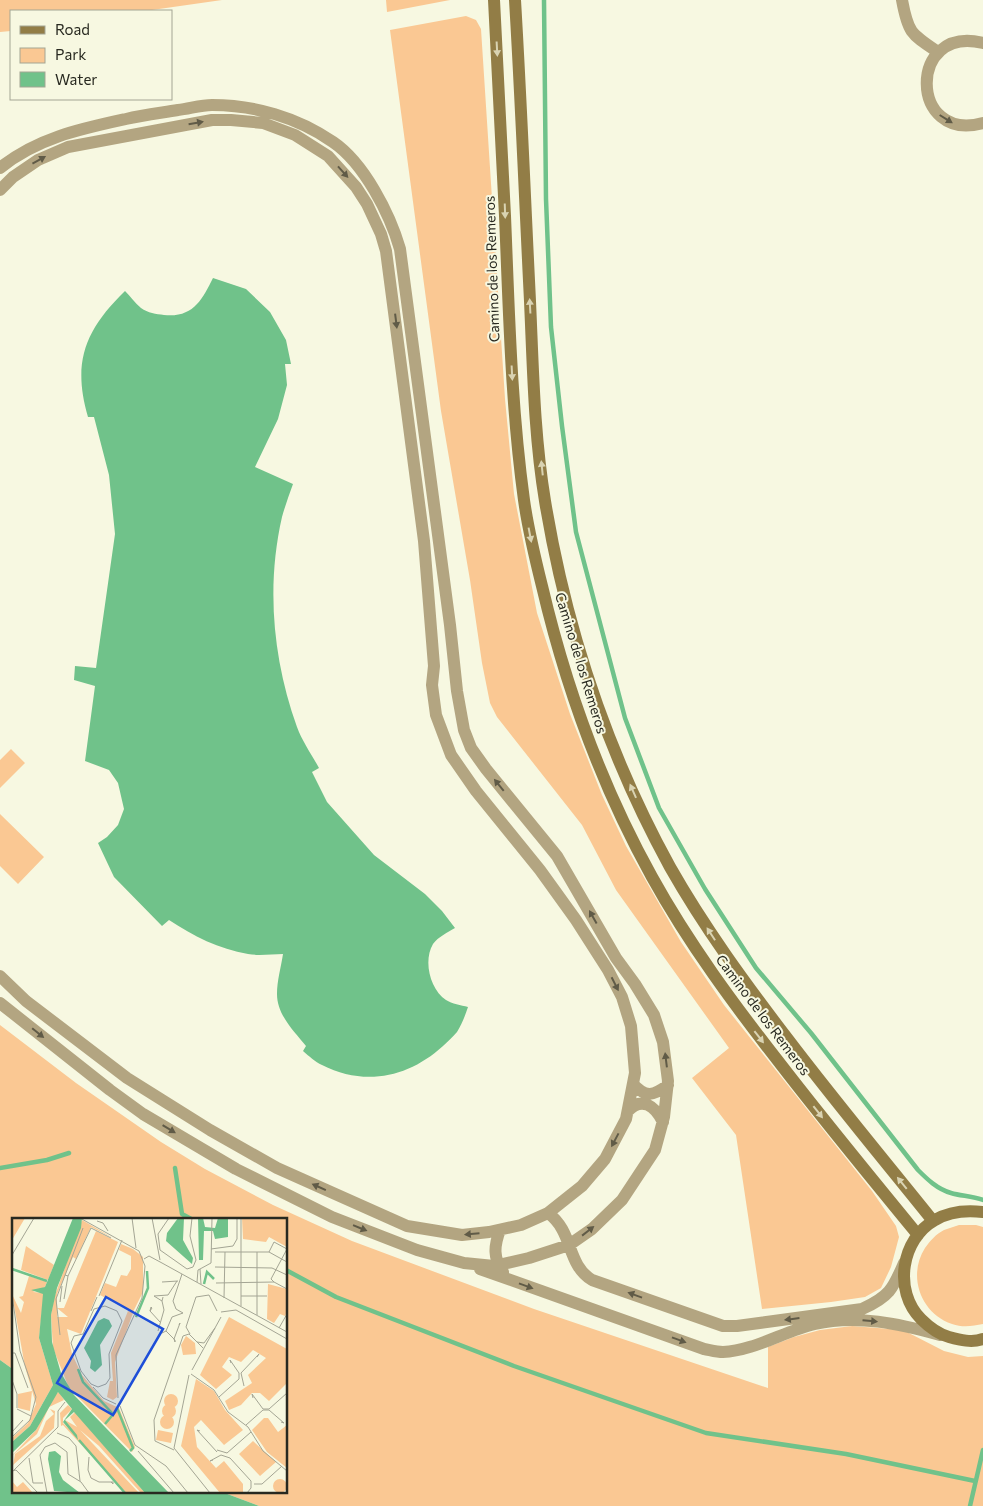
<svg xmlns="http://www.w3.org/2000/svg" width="983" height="1506" font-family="Commissioner,sans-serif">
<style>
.green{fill:#fac893}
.water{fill:#70c28a}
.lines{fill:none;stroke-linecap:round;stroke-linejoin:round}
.stream{stroke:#70c28a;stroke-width:4.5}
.minor{stroke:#b3a581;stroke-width:12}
.secondary{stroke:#927d46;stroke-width:12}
.oneway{fill:#d9d3b2}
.oneway2{fill:#605b47}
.labels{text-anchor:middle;stroke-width:4;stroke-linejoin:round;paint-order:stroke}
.street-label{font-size:14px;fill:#282920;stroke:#f7f8e1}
.inset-river{fill:none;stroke:#70c28a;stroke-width:2.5}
.inset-road{fill:none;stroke:#a4a594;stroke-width:1}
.view{fill:#1d4ed8;fill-opacity:0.15;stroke:#1d4ed8;stroke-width:2.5}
.inset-edge{fill:none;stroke:#282920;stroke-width:2.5}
</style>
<rect width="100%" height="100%" fill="#f7f8e1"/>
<path class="green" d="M0,0H222L145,11H11V31L0,32Z
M386,0H450L387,12Z
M466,16L476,20L481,29L505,399L514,494L537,613L570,714L602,795L626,846L681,942L724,1005L872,1191L896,1226L899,1237L891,1267L881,1288L865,1297L831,1302L762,1309L736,1135L692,1078L729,1048L616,890L582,825L497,717L490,703L482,663L470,580L441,411L390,30Z
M11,749L25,763L0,788V760Z
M0,814L44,857L18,884L0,866Z
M0,1025L76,1083L161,1142L205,1169L273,1205L352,1241L534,1309L768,1388V1347L794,1337L820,1330L852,1326L903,1330L944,1351L968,1357L983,1356V1506H259L222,1492H286V1220H14V1370L0,1360Z
M959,1225H976L983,1227V1324C973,1326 963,1328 952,1324C921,1314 907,1276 925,1248C930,1241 936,1234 944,1230C949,1228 954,1227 959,1225Z"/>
<path class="water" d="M213,278L246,289L270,312L286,340L291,364H285L287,385L278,419L255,467L293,484C289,495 285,506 282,517C266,587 273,660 297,727C302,741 312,755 319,768L312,772L327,802L374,855L425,894L442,911L455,928C448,932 438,937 433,944C423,961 430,989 446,1000C452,1004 461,1005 468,1007C465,1016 462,1024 457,1032C453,1037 448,1041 443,1046C409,1077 365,1087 322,1065C315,1062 309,1056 303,1051L306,1046C294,1031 277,1015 277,994C277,981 281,967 283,954C272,954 259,956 248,954C219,949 193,936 169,920L162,926L114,877L98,843L107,837L118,825L124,809L118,783L109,770L85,761L95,686L74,680L75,666L96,668L115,534L109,475L94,417H88C72,362 85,330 125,291C130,296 135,303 141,308C148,313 156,314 164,315C193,318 202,300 213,278Z
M0,1360L14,1370V1492H222L259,1506H0Z"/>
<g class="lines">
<path class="stream" d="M544,0L546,199L551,327L562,426L576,532L625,718L659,808L705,889L756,968L811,1033L918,1170C927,1179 937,1189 951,1193C961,1196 972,1196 983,1200
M0,1168L47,1160L69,1153
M175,1168L182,1214L193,1220
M286,1270L336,1297L514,1366L706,1433L846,1454L975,1481
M970,1506L983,1450"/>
<path class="minor" d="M902,0C908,33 911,34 938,52
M983,43C907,24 909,144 983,123
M0,168C37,138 80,129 126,119C143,115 160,113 178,110C189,109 200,105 212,105C254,105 297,117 333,142C364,163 390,214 400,249L450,625L457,691L464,730L471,748L486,769L557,856L616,958L635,984L654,1015L663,1042L668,1081L664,1117L655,1150L622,1200L592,1229L569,1245L529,1258L494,1266L464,1263L417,1250L332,1217L236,1169L143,1114L110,1090L0,1003
M0,190L13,177L38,160L68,147L212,120H231L263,123L295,135L328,156L356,187L367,204L381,234L386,251L424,541L434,666L432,685L436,715L451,755L476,791L540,870L576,920L608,970L622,997L631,1026L635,1073L626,1119L605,1159L582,1186L548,1213L521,1225L489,1232L462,1235L407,1226L277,1168L210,1130L127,1078L26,1001L0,976
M633,1084C646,1098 653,1096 668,1085
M628,1111C642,1096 655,1106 663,1122
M548,1213C574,1232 566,1264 592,1280L723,1326H737L862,1309C889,1297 893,1289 904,1263
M500,1230C494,1246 493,1258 503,1272
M480,1269L704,1349C710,1350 716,1352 723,1352C753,1351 785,1331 815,1324C856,1314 900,1324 940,1335"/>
<path class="secondary" d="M494,0C498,72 502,144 505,216C509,311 511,406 524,500C528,529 535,558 542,586C566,688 601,785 652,877C689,944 735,1006 782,1066C826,1123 872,1179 918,1235
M515,0C521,100 525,201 530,301C533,367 534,435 545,501C566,628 608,754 670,867C704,927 745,983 787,1038C834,1100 884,1160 933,1221
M983,1212C966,1210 950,1211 935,1220C901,1239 893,1291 921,1319C929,1327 938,1334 949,1337C960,1340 972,1343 983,1339"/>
</g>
<defs><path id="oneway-solid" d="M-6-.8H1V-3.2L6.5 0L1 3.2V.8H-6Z" transform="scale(1.25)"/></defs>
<g class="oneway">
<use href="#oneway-solid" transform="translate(497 49) rotate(87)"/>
<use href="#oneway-solid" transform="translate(505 211) rotate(88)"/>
<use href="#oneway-solid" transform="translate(530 306) rotate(-93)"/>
<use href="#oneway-solid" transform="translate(512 373) rotate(87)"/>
<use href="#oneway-solid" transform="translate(542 468) rotate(-96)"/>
<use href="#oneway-solid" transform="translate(530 535) rotate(79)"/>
<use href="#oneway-solid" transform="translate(633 791) rotate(-114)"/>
<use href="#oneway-solid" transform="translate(711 934) rotate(-123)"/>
<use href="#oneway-solid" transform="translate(759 1037) rotate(52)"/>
<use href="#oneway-solid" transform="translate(818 1112) rotate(52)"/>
<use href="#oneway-solid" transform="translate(902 1183) rotate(-129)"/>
</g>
<g class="oneway2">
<use href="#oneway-solid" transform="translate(946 119) rotate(32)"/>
<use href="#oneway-solid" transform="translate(196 123) rotate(-10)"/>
<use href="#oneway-solid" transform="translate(39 160) rotate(-29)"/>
<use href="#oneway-solid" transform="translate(343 172) rotate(48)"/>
<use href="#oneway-solid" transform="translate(396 321) rotate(83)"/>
<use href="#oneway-solid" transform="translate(499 785) rotate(-129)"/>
<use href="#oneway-solid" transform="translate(593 917) rotate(-119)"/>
<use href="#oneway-solid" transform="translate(615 984) rotate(63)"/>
<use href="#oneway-solid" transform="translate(38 1033) rotate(39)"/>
<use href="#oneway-solid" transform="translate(666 1060) rotate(-97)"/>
<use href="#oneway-solid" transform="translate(169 1129) rotate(31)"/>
<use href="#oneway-solid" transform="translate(615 1140) rotate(118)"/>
<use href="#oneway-solid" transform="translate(319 1187) rotate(-156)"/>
<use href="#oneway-solid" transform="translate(360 1228) rotate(22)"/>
<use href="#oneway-solid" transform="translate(588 1231) rotate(-38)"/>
<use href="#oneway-solid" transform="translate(472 1234) rotate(175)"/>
<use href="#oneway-solid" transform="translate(526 1286) rotate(20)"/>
<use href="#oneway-solid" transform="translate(635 1295) rotate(-160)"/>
<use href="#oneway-solid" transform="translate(792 1319) rotate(173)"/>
<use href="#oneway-solid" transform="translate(870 1321) rotate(5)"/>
<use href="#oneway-solid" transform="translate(679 1340) rotate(20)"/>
</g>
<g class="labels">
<g class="street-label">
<text transform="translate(492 269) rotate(-92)" y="5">Camino de los Remeros</text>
<text transform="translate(581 663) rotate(73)" y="5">Camino de los Remeros</text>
<text transform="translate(763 1015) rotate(53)" y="5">Camino de los Remeros</text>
</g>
</g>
<g transform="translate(12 1218)">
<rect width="275" height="275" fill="#f7f8e1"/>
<path d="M0,0H13L0,22ZM230,0H275V29L257,19L254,24L231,21ZM70,2L101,20L79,9L64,41L61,39L45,76V99H56L45,90H52L84,13L106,24L69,116L55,111L60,136L70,157L92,183L107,190L123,229L120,234L57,170L41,130L39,97L42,80ZM109,26L121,31L131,39V74L121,94L88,77L93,65L104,69L109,57L115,58L119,51V38L107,32ZM14,28L42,47L36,62L9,52ZM17,58L35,64L33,69L21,74L32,75L27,120L41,167L18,208L0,224V220L16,205L24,186L13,149L0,76L9,95L12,84L7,79L11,78ZM256,66L275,71V94L273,98L268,96L262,105L255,101ZM116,93L121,95L103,144L105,179L101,182L95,179L98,163H101L99,135ZM217,99L275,131V165L257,183L248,175H240L229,187L217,192L213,183L240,165L236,157L254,140L241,132L229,144L217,139L210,149L220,157L204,171L188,157ZM174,118L183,125L184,136L171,137L169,127ZM184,161L202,173L213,192L231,212L212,227L189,202L182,209L185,229L204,250L212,243L231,266V275H208L169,228ZM20,173L18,193L6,190V176ZM47,174L52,182L37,189L25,216L0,238L24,212L42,176ZM152 183a7 7 0 1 1 14 0a7 7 0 1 1-14 0ZM150 193a7 7 0 1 1 14 0a7 7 0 1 1-14 0ZM56,187L60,191L51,200V205L66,220L53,202L65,209L58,199L63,194L133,275H129L87,228L68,212L127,275H114L51,207L49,208L48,195ZM38,191L43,193L42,210L1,247L3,236L28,218L34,203L42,196ZM148 204a7 7 0 1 1 14 0a7 7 0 1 1-14 0ZM252,200H256L266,214L275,207V250L255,234L240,212ZM146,212L161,215L159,225L144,222ZM241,223L264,244L248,258L227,236ZM261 268a7 7 0 1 1 14 0a7 7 0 1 1-14 0ZM0,263L5,269L11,264L21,275H1Z" fill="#fac893"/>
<path d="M61,0H70L69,10L45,70L39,97L40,124L49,155L62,177L157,275H133L62,194L53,202L65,217L66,222L51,204L60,191L46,174L24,212L0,235V224L18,208L41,167L27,120L31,76L19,72L33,69ZM166,0H172L171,22L181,40L180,46L154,23L155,15ZM186,0H191L193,9L203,10L206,0H216V19L203,21L201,13H192L191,42H187ZM92,100L97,102L100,108L88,127L90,147L83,154L78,150L79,143L72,130L86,103ZM43,233L49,238L47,254L51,262L68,275L42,273L36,241L37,234Z" fill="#70c28a"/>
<path class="inset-river" d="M0,51L35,63M192,66L195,54L202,61M124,99L136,70L135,53M66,151L71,164L101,196M105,190L121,230L118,233M93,206L104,193M67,222L113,275"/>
<path class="inset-road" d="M68,0L127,33L133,48L130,80L104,137L106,180M120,0L124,30M140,0L148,42M157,0L146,16L148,32L175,51L181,49L184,42L178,18L180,0M85,3L91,5L96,13M199,31L221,28L225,21V0M203,34H257L275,44M245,34V97M257,34L262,24L275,31M0,37L22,0M132,41L137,38L150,45L275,114M203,49L260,50L275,57M188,51L199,45L200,0M53,57L56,58L79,10L99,20M150,64L166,63M185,64L186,52L188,51L189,66M262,64L259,61L275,31M204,65L262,64L275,71M0,77L8,133L24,179L18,202L0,219M87,78L110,22M229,78H255M151,79L150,83L142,78L156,77L165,63M212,80L213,34M52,81L56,58M48,84L50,68M93,88L105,93L110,103L97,136L98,160L94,166L86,169L79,166L69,153L59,125L62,118L71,116L82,91ZM229,88V0M79,93L85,79M138,93L139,89L140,90L138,93L148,104M209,94L224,92L275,121M267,110L275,96M146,113L152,92L150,83M154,113L160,99L171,95L164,91L161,83L170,56M150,115L154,113L163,122V124L162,121M178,116L174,109L184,79L197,77L205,93M48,117L44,81L71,10M162,121L168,105L167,107M185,124L192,125L203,110M0,135H3L16,170M180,152L209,99M179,156L202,172L216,194L236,209L251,233L275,253M177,157L162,230L198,275M0,162L5,176V190M232,168L229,155L247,136L245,139M81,169L91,180L104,186M207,179L227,161V155L218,142L219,145M241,180L240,176L251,191H257L275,175M108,188L123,227L154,248L176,275M5,191L19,198M234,207L251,192H257L272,205L269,204M188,213L185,212L205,234M0,214L11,202M45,215L57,220L64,228L68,263M162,232L143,223L142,202L171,118L177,116L191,130M205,232L215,235L239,214M126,233L162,275M77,239L76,252L79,260L87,264H101V266L99,264M17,240L21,265H31M201,242L198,243L209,237L218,240L239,263V270L235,275M2,252L46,209V193L53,184M0,253L4,252L26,275M242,266H250L270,248M35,275L28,237L33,229L43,225L55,234L56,256L69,264L77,275"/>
<path class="view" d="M94,79L151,111L101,197L45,165Z"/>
<rect width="275" height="275" class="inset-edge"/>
</g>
<rect x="10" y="10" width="162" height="90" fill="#f7f8e1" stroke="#a4a594"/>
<rect x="20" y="26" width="25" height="8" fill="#927d46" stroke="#a4a594"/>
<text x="55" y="35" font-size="15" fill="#282920">Road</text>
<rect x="20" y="48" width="25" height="15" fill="#fac893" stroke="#a4a594"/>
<text x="55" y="60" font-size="15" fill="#282920">Park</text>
<rect x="20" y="72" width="25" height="15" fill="#70c28a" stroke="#a4a594"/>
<text x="55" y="85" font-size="15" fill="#282920">Water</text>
</svg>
